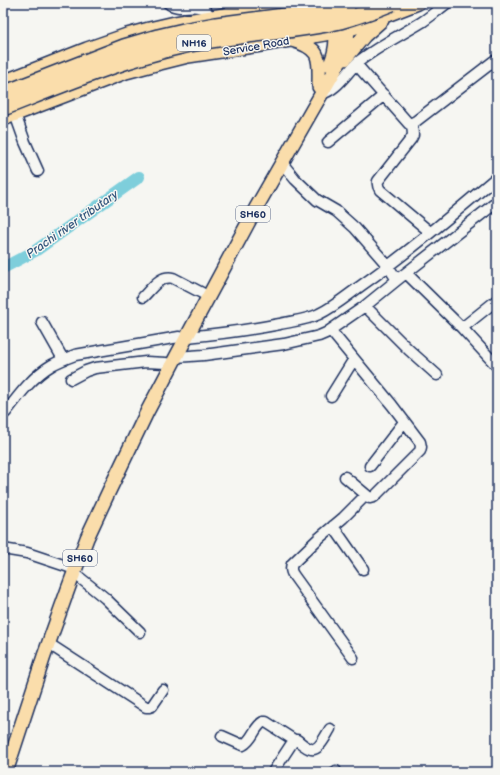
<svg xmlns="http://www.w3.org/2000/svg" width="500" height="775" font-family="'Balsamiq Sans',sans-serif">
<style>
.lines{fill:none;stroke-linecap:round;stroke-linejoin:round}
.river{stroke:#7ecedb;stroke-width:12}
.minor-casing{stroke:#1b2f5e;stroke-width:13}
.major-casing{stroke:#1b2f5e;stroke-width:16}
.minor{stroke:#f6f6f2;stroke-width:10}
.major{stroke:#faddab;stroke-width:13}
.highway-bridge-casing{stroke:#1b2f5e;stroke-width:18;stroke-linecap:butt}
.highway-bridge{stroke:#faddab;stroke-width:15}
.labels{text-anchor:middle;stroke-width:3;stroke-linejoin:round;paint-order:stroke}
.shield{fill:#f6f6f2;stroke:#5d6b8a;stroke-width:1}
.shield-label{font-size:10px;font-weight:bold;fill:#1b2f5e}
.street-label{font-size:11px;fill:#1b2f5e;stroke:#f6f6f2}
.water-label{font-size:12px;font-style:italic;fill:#34577d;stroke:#f6f6f2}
</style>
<rect width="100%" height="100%" fill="#f6f6f2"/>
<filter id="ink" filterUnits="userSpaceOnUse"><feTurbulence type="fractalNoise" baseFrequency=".025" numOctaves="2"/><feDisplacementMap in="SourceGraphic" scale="8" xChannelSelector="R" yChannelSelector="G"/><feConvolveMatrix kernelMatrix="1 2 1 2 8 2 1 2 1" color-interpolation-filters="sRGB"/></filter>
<g filter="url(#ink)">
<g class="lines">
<path class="river" d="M3,268L35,251L139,177"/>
<defs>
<path id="minor" d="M168,3C179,12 194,2 204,9C207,11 208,14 210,17
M356,64L409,124L412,123L416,121L494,61
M321,94C337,90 346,73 358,62C378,46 401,35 422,22C431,16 439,9 447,3
M15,114L25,142L38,171
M412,123L413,135L411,139L378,181C377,185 378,187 380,190L430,232
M328,142L384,95
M282,163L295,179L317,200L336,211L355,228L388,266L397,280
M406,273L462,328L497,366
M143,297C152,288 160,275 173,278L202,293
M365,306L409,350L437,375
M42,322L63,359
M462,328L497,300
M331,331L392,405L420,442L421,447L420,451L374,497L370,498L345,477
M187,337C218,334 249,330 280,324C293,321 307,320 319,314C334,307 348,295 362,285C409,252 453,214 497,177
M176,357L204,355L284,344L319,336L326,333L365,306L397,280L497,202
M71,379L86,371L95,368L146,362L166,363
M331,396L354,359
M3,414L6,412C19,395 33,376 52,365C59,361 67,358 75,355L179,337
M370,466L404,422
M333,526L363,569
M3,549L27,553L69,567
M74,573L105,598L140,632
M49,644L146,707H149L152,706L163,690
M353,658L294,576C291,572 290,569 292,564L318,539L343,518L366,495
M222,736L240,744L243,745C253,740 254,727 263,722H266L294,740
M273,772L294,740H297C301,743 306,748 311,749C319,751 326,735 330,729
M336,772V771"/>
<path id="major" d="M292,40C323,49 319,59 319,87
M345,59L364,36L382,20
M330,65C339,44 336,34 331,13
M3,82L87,49L127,35L149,29L175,23L230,14L284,8L315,3
M3,119L126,72L156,64L188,56L261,45L348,30L418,3
M6,772L44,656L68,589L87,538L109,491L147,412L176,357L205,303L256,208L342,58C350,38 348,30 344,11"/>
</defs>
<use href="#minor" class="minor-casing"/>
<use href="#major" class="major-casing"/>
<use href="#minor" class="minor"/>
<use href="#major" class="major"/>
<defs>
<path id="highway-bridge" d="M3,94L124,47L158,37L188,30L216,25L307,13L339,6L349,3
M3,108C64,84 125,58 190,44C239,33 291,33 340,21C358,16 375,10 392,3"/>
</defs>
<use href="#highway-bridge" class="highway-bridge-casing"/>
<use href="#highway-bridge" class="highway-bridge"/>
</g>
</g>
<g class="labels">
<g class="shield">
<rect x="177" y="35" width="34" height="16" rx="3"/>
<rect x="236" y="206" width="34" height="16" rx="3"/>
<rect x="63" y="550" width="34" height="16" rx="3"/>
</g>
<g class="shield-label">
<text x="194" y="47">NH16</text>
<text x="253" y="218">SH60</text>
<text x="80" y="562">SH60</text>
</g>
<g class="street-label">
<text transform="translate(256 46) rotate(-10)" y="4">Service Road</text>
</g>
<g class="water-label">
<text transform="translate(72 224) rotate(-35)" y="4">Prachi river tributary</text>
</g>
</g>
<rect width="500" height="775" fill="none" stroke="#f6f6f2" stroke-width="16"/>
<rect x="8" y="8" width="484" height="759" fill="none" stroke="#1b2f5e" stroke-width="1.5" filter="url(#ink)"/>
</svg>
